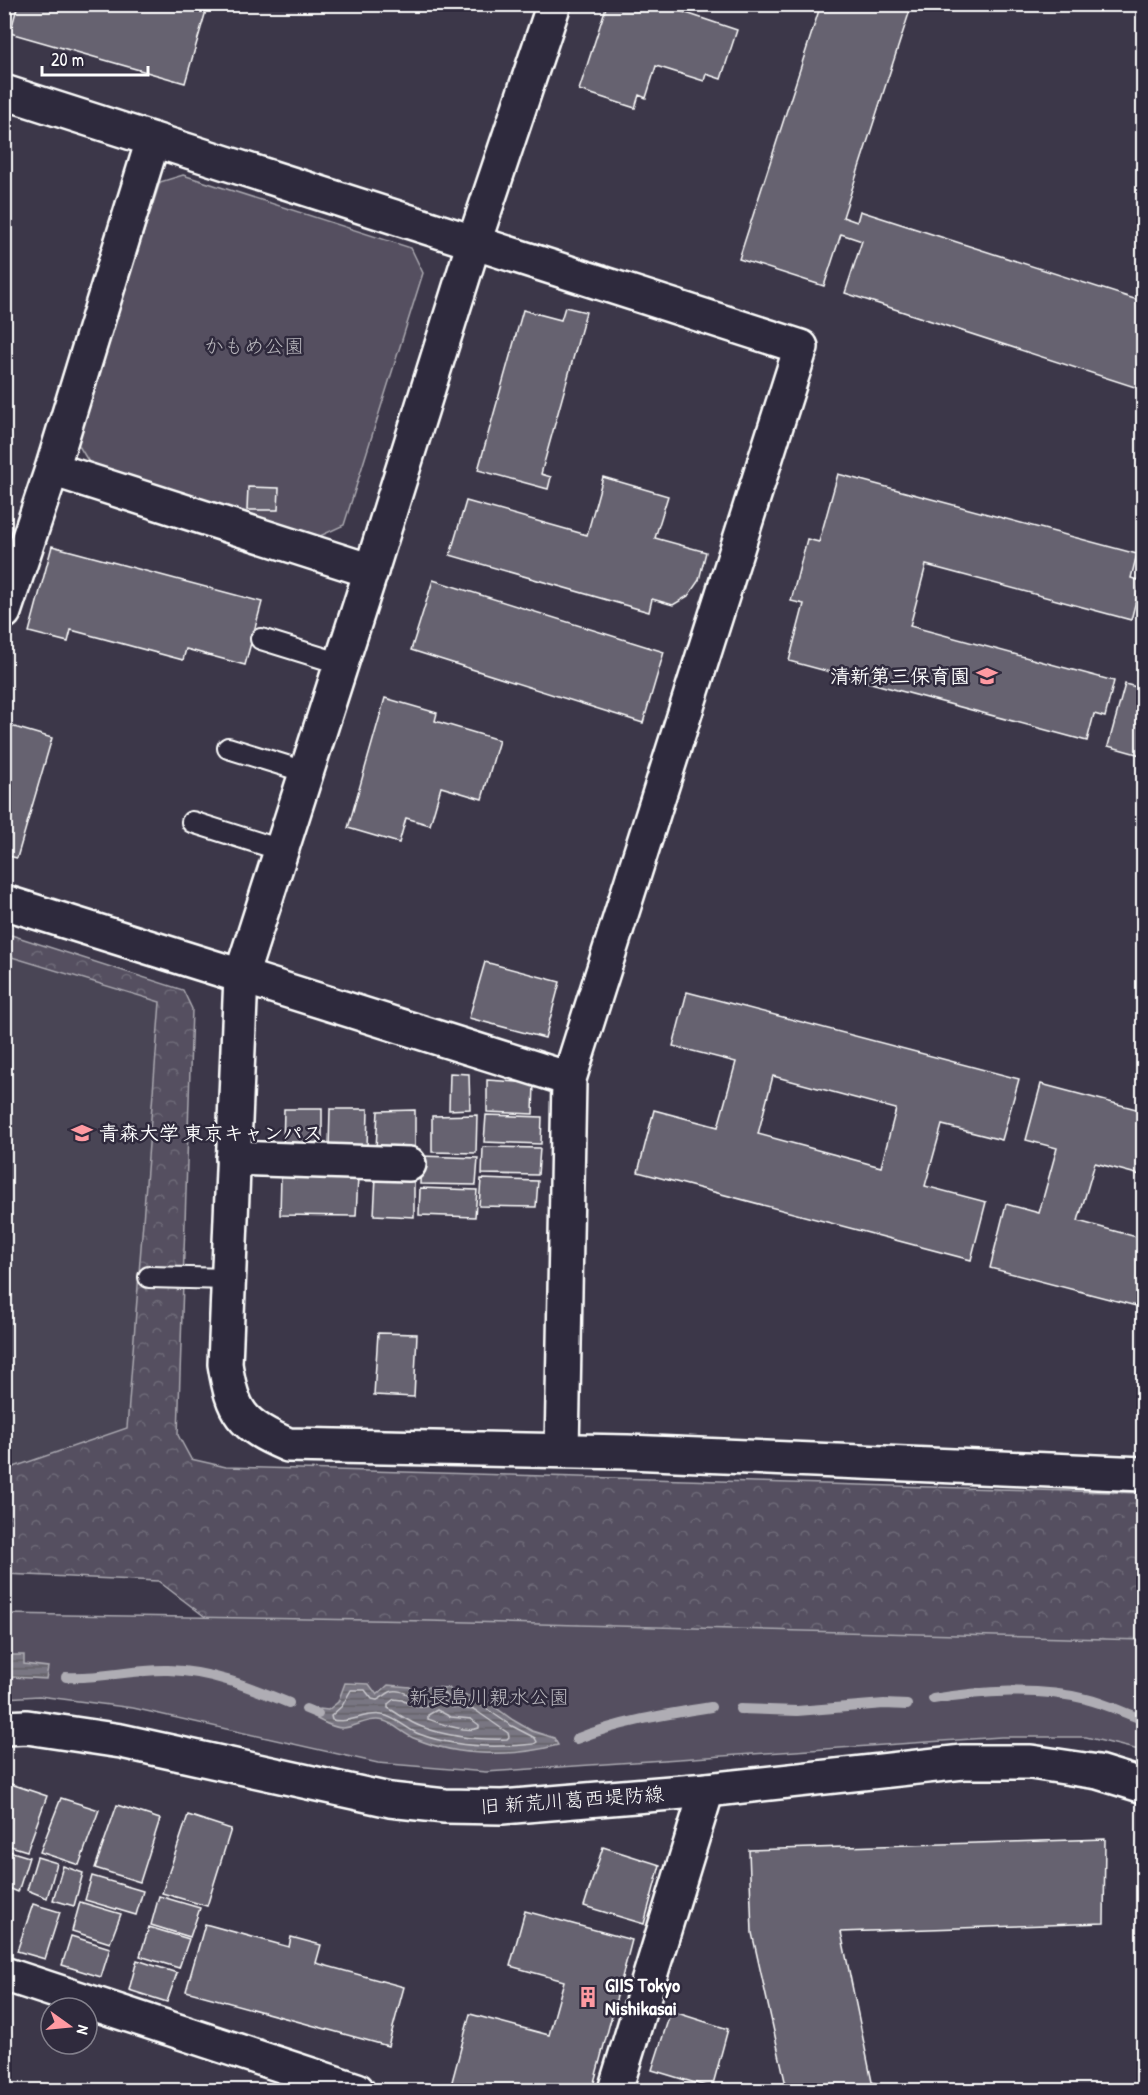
<svg xmlns="http://www.w3.org/2000/svg" width="1148" height="2095" font-family="'Patrick Hand','Klee One',sans-serif">
<style>
.built{fill:#494455}
.forest{fill:url(#forest-crowns);stroke:#aaa8b0;stroke-width:1.5}
.green{fill:#555060;stroke:#aaa8b0;stroke-width:1.5}
.water{fill:url(#water-rules);stroke:#afadb4;stroke-width:1.5}
.lines{fill:none;stroke-linecap:round;stroke-linejoin:round}
.shore{stroke:#c9c8cd;stroke-width:1.5}
.stream{stroke:#afadb4;stroke-width:10}
.building{fill:#666270;stroke:#fff;stroke-width:1.5;fill-rule:evenodd}
.service-casing{stroke:#fff;stroke-width:24}
.minor-casing{stroke:#fff;stroke-width:38}
.tertiary-casing{stroke:#fff;stroke-width:38}
.service{stroke:#2f2a3d;stroke-width:20}
.minor{stroke:#2f2a3d;stroke-width:33}
.tertiary{stroke:#2f2a3d;stroke-width:33}
.labels{text-anchor:middle;stroke-width:5;stroke-linejoin:round;paint-order:stroke}
.park-label{font-size:20px;fill:#bbb9bf;stroke:#2f2a3d}
.poi-label{font-size:20px;font-weight:bold;fill:#fff;stroke:#2f2a3d;text-anchor:start}
.street-label{font-size:20px;fill:#fff;stroke:#2f2a3d}
</style>
<defs>
<pattern id="forest-crowns" width="20" height="18" patternUnits="userSpaceOnUse" patternTransform="scale(1.5)"><rect width="20" height="18" fill="#555060"/><path d="M2 6a3 3 0 1 1 6 0M12 15a3 3 0 1 1 6 0" fill="none" stroke="#6e6a78"/></pattern>
<pattern id="water-rules" width="6" height="5" patternUnits="userSpaceOnUse" patternTransform="scale(1.5)"><rect width="6" height="5" fill="#797682"/><path d="M0 2.5h6" fill="none" stroke="#626167"/></pattern>
</defs>
<rect width="100%" height="100%" fill="#3c3749"/>
<filter id="ink" filterUnits="userSpaceOnUse"><feTurbulence type="fractalNoise" baseFrequency=".0167" numOctaves="2"/><feDisplacementMap in="SourceGraphic" scale="12" xChannelSelector="R" yChannelSelector="G"/><feConvolveMatrix kernelMatrix="1 2 1 2 8 2 1 2 1" color-interpolation-filters="sRGB"/></filter>
<g filter="url(#ink)">
<path class="built" d="M4,937L171,990L137,1436L4,1478Z"/>
<path class="forest" d="M5,933L183,990L192,1009L178,1435L191,1459L226,1467L1143,1493V1681L241,1644L158,1581L5,1574L4,1466L11,1468L127,1428L160,1002L5,955Z"/>
<path class="green" d="M183,175L411,248L423,273L344,525L318,537L90,464L76,441L160,182Z
M5,1614L429,1621L1143,1640V1751L1086,1737H1001L486,1772L378,1763L133,1708L39,1696L5,1698Z"/>
<path class="water" d="M5,1655H24V1664L48,1667L46,1679L12,1677L11,1683H5Z
M345,1683L369,1684L377,1695L388,1685L410,1687L414,1692L421,1694L426,1687L449,1688L456,1695L481,1697L513,1720L532,1731L554,1738L558,1745C513,1757 459,1757 416,1739C404,1735 395,1724 384,1721C369,1717 356,1727 343,1728C333,1728 325,1723 317,1719L320,1709L328,1710L338,1702Z"/>
<g class="lines">
<path class="shore" d="M351,1690H365L372,1699L377,1700C382,1698 386,1694 390,1692C401,1687 411,1698 420,1700L430,1693H443L455,1701L478,1703L510,1725L535,1738L537,1742L534,1744C496,1748 456,1748 419,1734C406,1729 396,1717 382,1715C365,1712 349,1724 332,1720L331,1716L342,1706Z
M394,1699L402,1700L409,1704L420,1707L428,1705L434,1700H442L452,1707L475,1710L508,1733L509,1737L507,1739C478,1740 449,1737 422,1727C410,1723 399,1714 388,1708V1704Z
M437,1710L451,1717L471,1719L479,1725V1728C466,1733 442,1724 428,1719V1715Z"/>
<path class="stream" d="M66,1677C100,1679 134,1669 168,1670C211,1671 250,1687 289,1703
M933,1699C980,1691 1040,1687 1086,1699C1104,1703 1122,1712 1139,1718
M306,1709L318,1714
M740,1709L797,1711L884,1704L907,1705
M576,1739C618,1722 666,1714 711,1707"/>
</g>
<path class="building" d="M18,4H208L185,83L10,33Z
M607,4H675L674,9L737,30L721,79L706,74L704,81L656,66L646,98L639,95L635,108L579,90Z
M821,4H912L843,217L857,222L860,211L1144,302V390L845,293L862,241L841,234L824,286L739,259Z
M565,307L586,312L541,474L551,477L548,489L478,470L523,310L561,320Z
M838,474L1137,554L1131,578L1141,581L1131,620L926,565L910,626L1114,681L1105,717L1094,714L1087,741L789,661L804,604L791,601L807,539L819,542Z
M603,477L668,496L655,538L706,552L699,580L688,596L673,605L652,599L649,612L450,555L466,501L587,535Z
M248,487L279,488L278,510H247Z
M52,546L262,602L245,665L186,649L183,660L71,630L68,642L29,632Z
M433,580L664,652L643,723L411,650Z
M1125,684L1144,689V756L1108,746Z
M385,698L437,713L435,721L499,740L482,799L441,787L430,825L406,818L399,843L348,828Z
M4,724L52,738L17,858L4,855Z
M485,962L560,982L545,1038L469,1018Z
M687,992L1019,1079L1002,1140L942,1125L925,1186L986,1202L971,1260L638,1172L654,1110L718,1127L736,1062L673,1046ZM773,1076L896,1109L881,1167L758,1134Z
M450,1073L469,1074L470,1109L449,1110Z
M487,1080L534,1083L533,1114L487,1112Z
M1041,1084L1144,1111V1176L1095,1163L1078,1221L1144,1239V1308L990,1268L1006,1204L1039,1213L1057,1148L1026,1140Z
M284,1109H322V1150L283,1148Z
M330,1109H368L367,1149L329,1148Z
M415,1110V1151L376,1149L378,1111Z
M477,1115L476,1153L432,1152V1116Z
M486,1115L542,1117L541,1144L484,1142Z
M483,1147L540,1148L538,1175L482,1174Z
M421,1156L478,1158L476,1185L420,1184Z
M281,1175L358,1177L356,1216L280,1215Z
M414,1176V1217L374,1215L376,1177Z
M481,1179L538,1181L536,1207L479,1206Z
M420,1188L477,1190L475,1217L419,1215Z
M378,1333L417,1334L414,1397L374,1395Z
M8,1783L47,1796L27,1851L4,1844V1794Z
M61,1798L99,1810L79,1865L40,1852Z
M117,1805L160,1819L140,1882L95,1868Z
M188,1815L231,1829L207,1906L162,1893Z
M1105,1839L1104,1923L841,1932L872,2082L897,2090H787L752,1933L749,1850Z
M603,1847L660,1865L644,1924L584,1906Z
M9,1851L29,1857L18,1892L4,1886V1866Z
M37,1857L57,1863L47,1898L27,1890Z
M63,1866L83,1873L74,1906L53,1900Z
M92,1876L143,1891L136,1915L85,1900Z
M4,1894L9,1895L4,1910Z
M159,1896L200,1908L190,1937L151,1925Z
M80,1902L121,1914L110,1943L72,1931Z
M33,1904L60,1912L45,1959L17,1951Z
M525,1911L632,1940L592,2090L450,2089L470,2014L549,2035L564,1981L510,1966Z
M205,1924L289,1947L291,1937L321,1945L316,1963L404,1987L388,2046L186,1991Z
M149,1927L189,1939L179,1968L140,1956Z
M71,1936L110,1948L101,1977L62,1965Z
M137,1960L177,1973L167,2002L129,1990Z
M671,2011L728,2029L712,2088L652,2070Z"/>
<g class="lines">
<defs>
<path id="service" d="M261,639L342,664
M228,748L306,772
M192,822L281,850
M149,1277L228,1279"/>
<path id="minor" d="M4,92L801,347L569,1079L562,1450
M52,469L371,571
M4,612L52,469L153,140
M241,976L569,1079
M233,1158L409,1164
M615,2090L707,1790"/>
<path id="tertiary" d="M554,4L474,242L371,571L241,976L225,1364C233,1413 241,1425 288,1445L628,1452L1144,1474
M4,902L241,976
M4,1728L27,1727L121,1741L390,1800L445,1806L502,1807L707,1790L963,1762H1031L1098,1772L1144,1786
M4,1974L357,2090"/>
</defs>
<use href="#service" class="service-casing"/>
<use href="#minor" class="minor-casing"/>
<use href="#tertiary" class="tertiary-casing"/>
<use href="#service" class="service"/>
<use href="#minor" class="minor"/>
<use href="#tertiary" class="tertiary"/>
</g>
</g>
<defs>
<symbol id="school-bare" viewBox="-9 -9 18 18"><path d="M0-5L7-2L0 1L-7-2ZM-4 1L0 2.5L4 1V4Q0 6-4 4Z" fill="#ff9aa2" stroke="#2f2a3d" stroke-width="2.5" paint-order="stroke"/></symbol>
<symbol id="university-bare" viewBox="-9 -9 18 18"><path d="M0-5L7-2L0 1L-7-2ZM-4 1L0 2.5L4 1V4Q0 6-4 4Z" fill="#ff9aa2" stroke="#2f2a3d" stroke-width="2.5" paint-order="stroke"/></symbol>
<symbol id="building-bare" viewBox="-9 -9 18 18"><path d="M-4-6H4V6H1V3H-1V6H-4ZM-2.5-4.3h1.7v1.8h-1.7ZM.8-4.3h1.7v1.8H.8ZM-2.5-1h1.7V.8h-1.7ZM.8-1h1.7V.8H.8Z" fill="#ff9aa2" stroke="#2f2a3d" stroke-width="2.5" paint-order="stroke"/></symbol>
</defs>
<g fill-rule="evenodd">
<use href="#school-bare" x="972" y="661" width="30" height="30"/>
<use href="#university-bare" x="67" y="1118" width="30" height="30"/>
<use href="#building-bare" x="573" y="1982" width="30" height="30"/>
</g>
<g class="labels">
<g class="park-label">
<text x="254" y="353">かもめ公園</text>
<text x="489" y="1704">新長島川親水公園</text>
</g>
<g class="poi-label">
<text x="970" y="683" text-anchor="end">清新第三保育園</text>
<text x="99" y="1140">青森大学 東京キャンパス</text>
<text x="605" y="1992">GIIS Tokyo<tspan x="605" dy="23">Nishikasai</tspan></text>
</g>
<g class="street-label">
<text transform="translate(572 1800) rotate(-4)" y="7">旧 新荒川葛西堤防線</text>
</g>
</g>
<rect width="1148" height="2095" fill="none" stroke="#2f2a3d" stroke-width="24"/>
<rect x="12" y="12" width="1124" height="2071" fill="none" stroke="#fff" stroke-width="2" filter="url(#ink)"/>
<g transform="translate(69 2026) rotate(105)"><circle r="28" fill="#2f2a3d" stroke="#827f8b" stroke-width="1.5"/>
<path d="M0-4.5L10 22L0 15L-10 22Z" fill="#ff9aa2"/>
<text y="-9" font-size="16" font-weight="bold" text-anchor="middle" fill="#ffffff">N</text>
</g>
<path d="M42 66v9h106v-9" fill="none" stroke="#ffffff" stroke-width="3"/>
<text x="51" y="66" font-size="18" fill="#ffffff" stroke="#2f2a3d" stroke-width="4.5" paint-order="stroke">20 m</text>
</svg>
